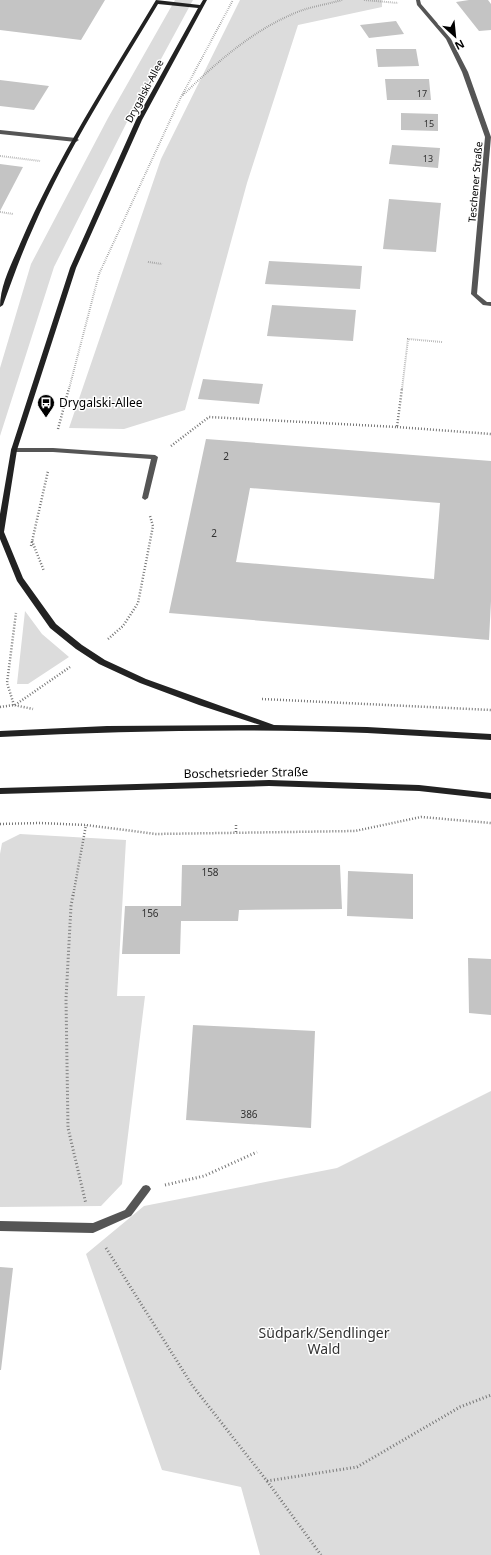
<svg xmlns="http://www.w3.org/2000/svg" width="491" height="1555" font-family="'Noto Sans',sans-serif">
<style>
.green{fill:#dcdcdc}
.building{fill:#c4c4c4;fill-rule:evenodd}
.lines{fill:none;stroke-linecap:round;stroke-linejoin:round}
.path-far2{stroke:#777;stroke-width:2;stroke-dasharray:0.5 1.5;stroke-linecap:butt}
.path-far1{stroke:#777;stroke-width:2.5;stroke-dasharray:1 2;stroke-linecap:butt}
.path{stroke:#777;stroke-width:3;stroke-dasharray:1 2.5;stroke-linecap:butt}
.service{fill:#555;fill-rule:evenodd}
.minor{fill:#555;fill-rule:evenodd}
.secondary{fill:#222;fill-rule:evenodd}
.labels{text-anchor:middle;stroke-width:3;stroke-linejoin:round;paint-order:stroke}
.far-number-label{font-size:9px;fill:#313131}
.far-street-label{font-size:10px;fill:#000;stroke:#fff}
.number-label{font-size:10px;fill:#313131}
.poi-label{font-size:12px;fill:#000;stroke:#fff;text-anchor:start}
.street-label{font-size:12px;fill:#000;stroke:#fff}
.near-park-label{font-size:14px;fill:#333;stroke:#fff}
</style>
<rect width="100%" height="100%" fill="#fff"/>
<path class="green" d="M175,0H193L128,120L54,267L0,436V368L31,264L108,118Z
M240,0H382V7L298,25L247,183L185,410L124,429L69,428L161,159Z
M25,611L42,634L69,657L28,684H17Z
M20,834L126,840L117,996H145L122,1184L101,1206L0,1207V854L2,843Z
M491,1091V1555H260L241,1487L162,1470L86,1254L144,1206L337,1168Z"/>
<path class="building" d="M0,0H105L81,40L0,30Z
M469,0H488L491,4V30L479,31L456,2Z
M396,21L404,34L369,38L360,25Z
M376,49H416L419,66L378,67Z
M385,79H429L431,100H387Z
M0,80L49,86L34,110L0,106Z
M401,113L438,114V131L401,130Z
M392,145L440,148L438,168L389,164Z
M0,164L23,167L0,211Z
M389,199L441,203L436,252L383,249Z
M269,261L362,266L360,289L265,284Z
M272,305L356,310L353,341L267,336Z
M203,379L263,384L259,404L198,399Z
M206,439L491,461V601L489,640L169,613ZM250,488L440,503L434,579L236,562Z
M182,865H340L342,909L239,910L238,921H181L180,954H122L125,906H181Z
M348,871L413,874V919L347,916Z
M468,958L491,959V1015L469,1013Z
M193,1025L315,1031L311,1128L186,1120Z
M0,1267L13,1268L1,1370H0Z"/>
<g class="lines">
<path class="path-far2" d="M364,0L398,3
M183,95C218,61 254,29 300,11C314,6 328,4 342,0
M0,156L40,161
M0,212L13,214
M148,262L162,264
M69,389L99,274L180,99L233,0
M402,389L408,339L442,342"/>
<path class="path-far1" d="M397,427L491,434
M58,429L69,388
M171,446L209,417L397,427L402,388
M32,541L44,571
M31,546L48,471
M108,639L123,626L138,603L153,526L150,516
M262,699L491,710
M14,705L7,683L16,613
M15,705L70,667
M0,707L14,705L33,709
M0,824L40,823L86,825L156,834L355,831L421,817L491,823
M236,825V832
M73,896L86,825"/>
<path class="path" d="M73,895L71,906L66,999L68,1128L86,1204
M165,1185L204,1176L257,1152
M106,1248L192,1385L267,1481L321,1555
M267,1481L357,1467L460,1407L491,1395"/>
<path class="service" d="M12,448H53L155,455L158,457L148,498L145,500L142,498L151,459L53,452H14L11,450Z
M146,1185L149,1186L151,1189L149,1192L131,1216L93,1233L0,1231V1221L93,1223L125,1210L143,1186Z"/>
<path class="minor" d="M416,0H420L421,4L451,39L468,72L491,137L477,294L487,302H491V306L483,305L471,294L485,137L462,72L446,39L417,5Z
M0,130L76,138L79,140L76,142L0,134Z"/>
<path class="secondary" d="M156,0L200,5L203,0H207L142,120L76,268L17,450L4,532L23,578L56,624L82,645L105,660L146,679L274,725L367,727L491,734V740C450,738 408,735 367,733C245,728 122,731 0,737V731L107,726L260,725L199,705L140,683L99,664L76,649L50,628L17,581L0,539V514L11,450L70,268L136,120L198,8L158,4C115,76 68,148 34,226C22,252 13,278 3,305L0,307C0,285 12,263 20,244C57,158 108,80 156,0Z
M269,780L419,785L491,793V799L419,791L269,786L0,794V788Z"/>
</g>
<defs>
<symbol id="bus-pin" viewBox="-11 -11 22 30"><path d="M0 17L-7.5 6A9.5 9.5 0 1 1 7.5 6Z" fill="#000" stroke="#fff"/><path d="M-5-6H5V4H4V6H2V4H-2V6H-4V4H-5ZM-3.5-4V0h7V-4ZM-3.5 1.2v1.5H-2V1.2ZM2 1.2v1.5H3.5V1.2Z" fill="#fff"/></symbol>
</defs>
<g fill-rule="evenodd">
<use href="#bus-pin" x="36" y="393" width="20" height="27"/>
</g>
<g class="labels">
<g class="far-number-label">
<text x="422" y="97">17</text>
<text x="429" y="127">15</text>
<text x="428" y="162">13</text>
</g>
<g class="far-street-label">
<text transform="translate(144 91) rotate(-62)" y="4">Drygalski-Allee</text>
<text transform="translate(475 182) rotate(-85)" y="4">Teschener Straße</text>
</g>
<g class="number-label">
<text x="226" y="460">2</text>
<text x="214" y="537">2</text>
<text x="210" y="876">158</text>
<text x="150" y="917">156</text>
<text x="249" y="1118">386</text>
</g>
<g class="poi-label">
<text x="59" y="407">Drygalski-Allee</text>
</g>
<g class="street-label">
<text transform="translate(246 773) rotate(-1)" y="4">Boschetsrieder Straße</text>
</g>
<g class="near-park-label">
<text x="324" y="1338">Südpark/Sendlinger<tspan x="324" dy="16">Wald</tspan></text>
</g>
</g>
<g transform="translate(455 36) rotate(153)" stroke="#ffffff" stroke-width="3" paint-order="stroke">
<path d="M0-3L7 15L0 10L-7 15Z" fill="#000000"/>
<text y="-6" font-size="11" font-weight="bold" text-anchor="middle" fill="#000000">N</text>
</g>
</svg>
